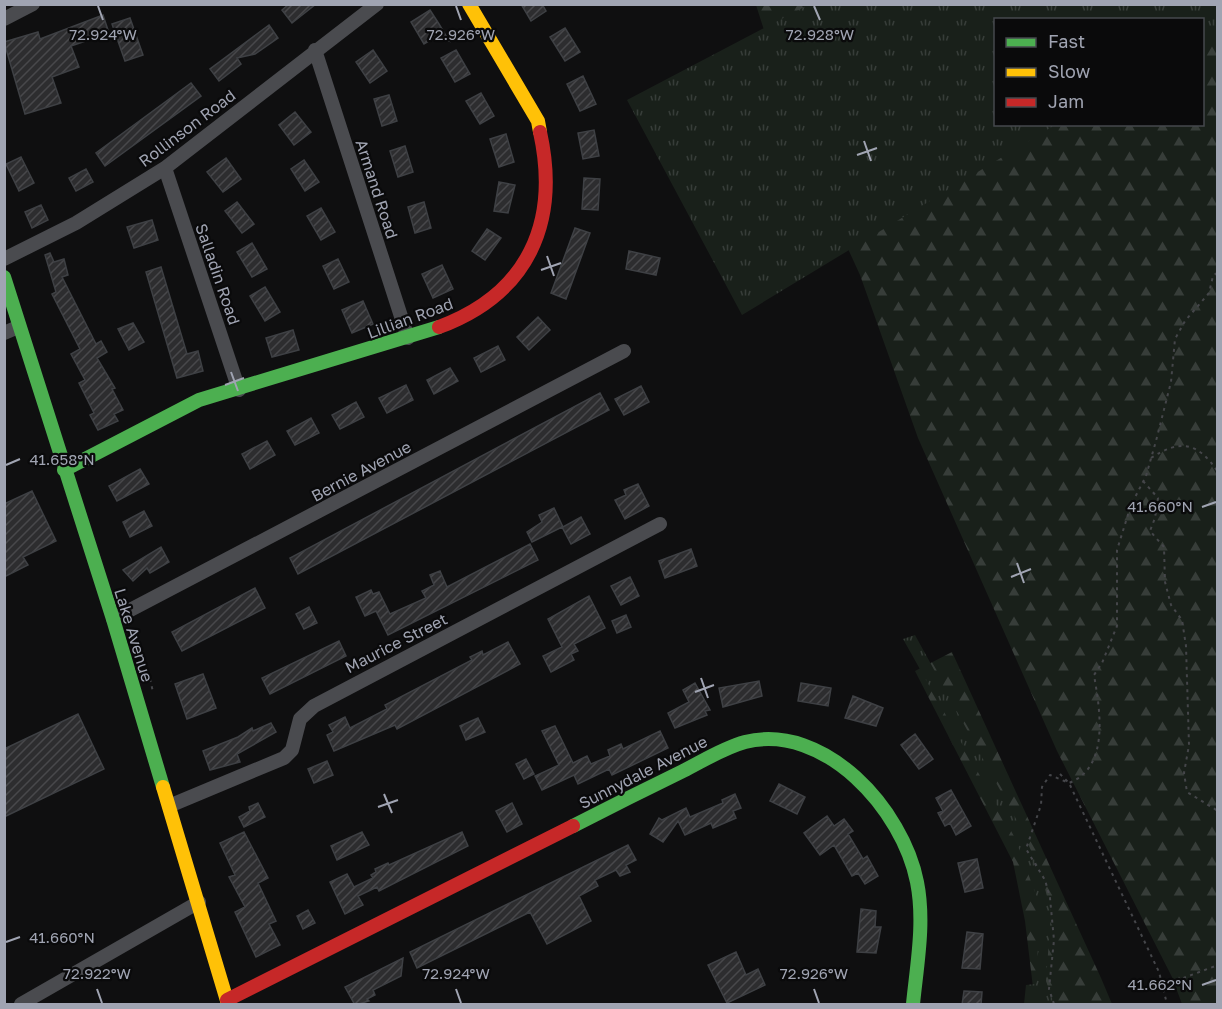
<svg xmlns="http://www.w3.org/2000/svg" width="1222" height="1009" font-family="'Golos Text',sans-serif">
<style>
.forest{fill:url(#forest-firs);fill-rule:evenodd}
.park{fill:url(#park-tufts)}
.building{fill:url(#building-hatch);stroke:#3e4044;stroke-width:1.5}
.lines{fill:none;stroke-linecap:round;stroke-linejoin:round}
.path{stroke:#45464a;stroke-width:2;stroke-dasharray:3 4.5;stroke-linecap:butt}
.street{stroke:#4a4b4f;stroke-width:14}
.fast{stroke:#4caf50;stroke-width:14}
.slow{stroke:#ffc107;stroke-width:14}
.jam{stroke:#c62828;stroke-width:14}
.ticks{fill:none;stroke:#a0a4b2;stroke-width:2}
.labels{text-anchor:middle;stroke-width:4.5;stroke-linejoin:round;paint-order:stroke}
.street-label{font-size:16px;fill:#a0a4b2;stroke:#0a0a0b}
.ticks-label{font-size:15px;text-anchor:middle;fill:#a0a4b2;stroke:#0a0a0b;stroke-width:4.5;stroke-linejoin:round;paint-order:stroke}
</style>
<defs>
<pattern id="forest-firs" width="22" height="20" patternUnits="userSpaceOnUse" patternTransform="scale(1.5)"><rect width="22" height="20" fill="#19201a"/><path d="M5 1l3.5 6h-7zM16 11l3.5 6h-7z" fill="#373d39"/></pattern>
<pattern id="park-tufts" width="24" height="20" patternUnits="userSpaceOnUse" patternTransform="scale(1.5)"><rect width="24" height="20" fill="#19201a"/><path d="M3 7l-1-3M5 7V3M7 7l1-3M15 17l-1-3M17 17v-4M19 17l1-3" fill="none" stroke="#373d39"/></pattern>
<pattern id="building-hatch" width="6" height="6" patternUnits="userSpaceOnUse" patternTransform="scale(1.5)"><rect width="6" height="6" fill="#2d2d2f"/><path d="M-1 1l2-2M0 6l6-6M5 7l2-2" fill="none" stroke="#48484b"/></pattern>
</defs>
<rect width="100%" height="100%" fill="#0f0f10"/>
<path class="forest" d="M756,5H1217V1004H1182L1172,977L1057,751L918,438L860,275L801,146ZM996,20H1202V124H996Z
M952,652L1101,978L1112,1004H1035L1025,921L1013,862L915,671Z"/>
<path class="park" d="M808,5H1217V26L1203,35L1202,20H996V124L1055,125L742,315L627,100Z
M915,635L1021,828L1041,873L1051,912L1046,981L1054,1004H1024L1026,985L1036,984L1040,906L1015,838L903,639Z"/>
<path class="building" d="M289,4H316L292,23L282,10Z
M521,4H542L546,11L531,21Z
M430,10L439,24L449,41L437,36L424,44L411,22Z
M103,15L109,33L71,46L79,67L52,77L61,103L25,114L4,42L38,32L40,39Z
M130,18L143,55L125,61L112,24Z
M269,25L278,38L255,54L237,58L241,64L219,81L210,69Z
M565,28L580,52L565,61L550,37Z
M373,50L387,71L370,83L356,62Z
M456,50L470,74L455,82L441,58Z
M583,76L596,104L580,111L567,84Z
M191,83L201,96L105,166L96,153Z
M481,93L494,116L480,124L466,101Z
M389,95L397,121L382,126L374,99Z
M295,112L311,132L294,145L279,125Z
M594,130L599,156L583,159L578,133Z
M506,134L514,162L499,167L490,139Z
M405,146L413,172L398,177L390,151Z
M21,157L34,183L19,191L6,164Z
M226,158L241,179L223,192L207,172Z
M304,160L319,182L305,191L291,169Z
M86,169L93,182L76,191L69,178Z
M584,178L600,179L598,210L582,209Z
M499,182L515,185L508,213L494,211Z
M237,202L254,224L242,233L225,211Z
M424,202L431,228L415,233L408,207Z
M41,205L48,220L32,228L25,212Z
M321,208L335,232L321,240L307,216Z
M152,220L158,240L134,248L127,227Z
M575,228L590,233L566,299L551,293Z
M487,229L501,238L485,260L472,251Z
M252,243L267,269L252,277L237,252Z
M629,251L660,258L656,275L626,269Z
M50,253L54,262L64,259L68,275L62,277L96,344L101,341L107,352L97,358L115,388L112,389L123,410L114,414L118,421L98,430L90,415L94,413L79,383L85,380L71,354L80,349L52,294L56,292L45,255Z
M338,259L349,282L334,289L323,266Z
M442,265L453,289L433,298L422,274Z
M161,267L187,354L198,351L203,371L177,378L146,272Z
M265,287L280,312L265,321L250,296Z
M363,301L373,324L352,333L342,310Z
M538,317L550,330L529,350L517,337Z
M133,323L144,342L129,350L118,329Z
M293,330L299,350L272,357L266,338Z
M498,346L505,360L481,372L474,358Z
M450,368L458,381L434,394L427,380Z
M406,385L413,400L387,413L379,398Z
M641,386L649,402L624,415L615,399Z
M600,393L609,410L298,574L290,558Z
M356,402L364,417L340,429L332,415Z
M311,418L319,433L295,445L287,431Z
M267,441L275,455L250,469L242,454Z
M140,469L149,484L117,501L109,486Z
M638,484L649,506L625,519L615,500L626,495L624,490Z
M32,491L56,541L23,557L28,565L4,577V504Z
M554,508L563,527L581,517L590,534L571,544L562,527L532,542L527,532L542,522L539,515Z
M144,511L152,526L130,537L123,522Z
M530,544L538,560L388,635L376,611L365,616L356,597L371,590L373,594L379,592L390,614L426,598L422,591L434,585L430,575L440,571L447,587Z
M161,547L169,562L150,573L147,568L133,581L123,570Z
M691,549L697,566L665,578L659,561Z
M630,577L639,596L621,605L611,586Z
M255,588L265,608L182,651L172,632Z
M589,596L605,628L574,644L578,651L571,654L574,660L551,672L543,656L562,647L548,619Z
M309,607L317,623L304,629L296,614Z
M626,615L631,627L617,633L612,621Z
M339,641L346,656L270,694L262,678Z
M508,642L520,664L397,729L395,725L334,751L327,735L333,732L329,725L345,717L350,728L387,709L385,705L472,660L470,657L482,651L483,655Z
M203,674L216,708L187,719L175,684Z
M759,681L762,696L723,707L719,688Z
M695,683L710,710L705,711L707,715L675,728L668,713L689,702L683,690Z
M801,683L831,688L828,706L798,701Z
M853,696L883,708L876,726L845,718Z
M78,714L104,769L4,817V749Z
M478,718L485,732L466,740L460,726Z
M271,723L276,732L237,754L240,762L210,770L203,751L238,737L252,728L253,731Z
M555,726L573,763L587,756L591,764L610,756L608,750L621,744L623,749L660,731L668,748L612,775L609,769L578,784L574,775L542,790L535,776L559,765L542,731Z
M915,734L933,759L919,769L901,745Z
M526,759L534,774L524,779L516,764Z
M327,761L333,775L314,783L308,769Z
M779,784L805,797L797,814L770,801Z
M951,790L971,826L956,835L950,823L945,826L938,813L943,811L936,798Z
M735,794L741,808L733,811L736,818L713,828L711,823L685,835L678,821L663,842L650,834L659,818L662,820L686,808L690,817L723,803L722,800Z
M258,803L265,817L244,827L239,817L250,811L249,807Z
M512,803L522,824L507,832L496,811Z
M827,816L834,826L844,819L853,831L848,834L863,859L867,856L878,876L865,884L858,873L852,876L834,845L820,855L804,833Z
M244,832L268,878L258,883L276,921L269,924L280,945L256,957L235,912L245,907L229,877L235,875L220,843Z
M362,832L369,845L337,860L331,846Z
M462,832L468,846L379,891L377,887L358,896L363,905L345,914L330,882L347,874L354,887L373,878L371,875L376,872L375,869L388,863L389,865Z
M628,845L636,860L626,865L630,872L620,876L616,870L595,880L598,886L579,896L591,921L547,944L530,912L417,968L410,952Z
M977,859L983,888L965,892L958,863Z
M861,909L876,911L875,927H881L876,953L857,952Z
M308,910L315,923L303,929L297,916Z
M967,932L983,934L980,969L962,968Z
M736,952L746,975L758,969L765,985L727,1003L708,965Z
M403,958L401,976L373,990L375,995L367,999L369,1001L355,1005L345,987Z
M964,991L982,992L981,1005H962Z"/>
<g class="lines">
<path class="path" d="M1151,458C1180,439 1198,442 1218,472
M1143,481L1158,498L1155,518L1150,531L1164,547L1165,582L1171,605L1182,620L1186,646L1189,745L1184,773L1187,792L1218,811
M150,679L153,692
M1060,774L1069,783L1159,972L1167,1004
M1162,986L1218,965
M1054,1004L1049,989L1054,940L1050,898L1045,880L1026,849L1041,805L1042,787L1050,775L1069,783C1110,767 1100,710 1094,675L1102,663L1117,626V550L1131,505L1146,476L1156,441L1171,382L1175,339L1185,321L1209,293L1213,276L1218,272"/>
<path class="street" d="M4,19L33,4
M315,50L408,338
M165,168L239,390
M4,259L76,223L165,168L377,4
M4,333L18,327
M113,619L624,351
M169,806L284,758L292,750L300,719L314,706L660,524
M21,1004L199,902"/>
<path class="fast" d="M4,277L113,619L163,787
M64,470L199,400L439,327
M573,826C610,807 646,789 683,771C703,761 723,748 745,742C825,722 903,810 917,882C925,922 917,964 913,1004"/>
<path class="slow" d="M469,4L538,121L540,132
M163,787L228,1004"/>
<path class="jam" d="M439,327C528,294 560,223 540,132
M227,1000L573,826"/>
</g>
<path class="ticks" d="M98,6L103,20M456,6L461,20M814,6L820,20M864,141L871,161M857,155L877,148M547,256L554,276M541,270L561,263M231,372L238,391M225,385L244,378M6,465L20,459M1202,507L1216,502M1017,563L1024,583M1011,577L1031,569M701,678L708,698M695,692L714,685M384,794L392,813M378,807L398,800M6,942L20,937M1202,985L1216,980M97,989L102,1003M456,989L461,1003M814,989L819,1003"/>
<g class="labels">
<g class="street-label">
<text transform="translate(187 128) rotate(-37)" y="6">Rollinson Road</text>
<text transform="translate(377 189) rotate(72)" y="6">Armand Road</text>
<text transform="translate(218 274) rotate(71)" y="6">Salladin Road</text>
<text transform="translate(410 318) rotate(-20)" y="6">Lillian Road</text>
<text transform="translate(361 471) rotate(-28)" y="6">Bernie Avenue</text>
<text transform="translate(134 635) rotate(73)" y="6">Lake Avenue</text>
<text transform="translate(396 643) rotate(-27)" y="6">Maurice Street</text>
<text transform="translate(643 772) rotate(-27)" y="6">Sunnydale Avenue</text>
</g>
</g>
<g class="ticks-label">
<text x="103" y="40">72.924°W</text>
<text x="820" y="40">72.928°W</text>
<text x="461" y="40">72.926°W</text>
<text x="62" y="465">41.658°N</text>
<text x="1160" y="512">41.660°N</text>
<text x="62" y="943">41.660°N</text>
<text x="97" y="979">72.922°W</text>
<text x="456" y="979">72.924°W</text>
<text x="814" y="979">72.926°W</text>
<text x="1160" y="990">41.662°N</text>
</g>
<rect width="1222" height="1009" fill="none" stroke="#a0a4b2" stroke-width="12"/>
<rect x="994" y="18" width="210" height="108" fill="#0a0a0b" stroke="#46484e" stroke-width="1.5"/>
<rect x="1006" y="38" width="30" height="9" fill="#4caf50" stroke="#46484e" stroke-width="1.5"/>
<text x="1048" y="48" font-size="18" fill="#a0a4b2">Fast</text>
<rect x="1006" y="68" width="30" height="9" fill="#ffc107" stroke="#46484e" stroke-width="1.5"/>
<text x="1048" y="78" font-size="18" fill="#a0a4b2">Slow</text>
<rect x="1006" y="98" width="30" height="9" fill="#c62828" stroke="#46484e" stroke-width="1.5"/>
<text x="1048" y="108" font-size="18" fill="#a0a4b2">Jam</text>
</svg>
